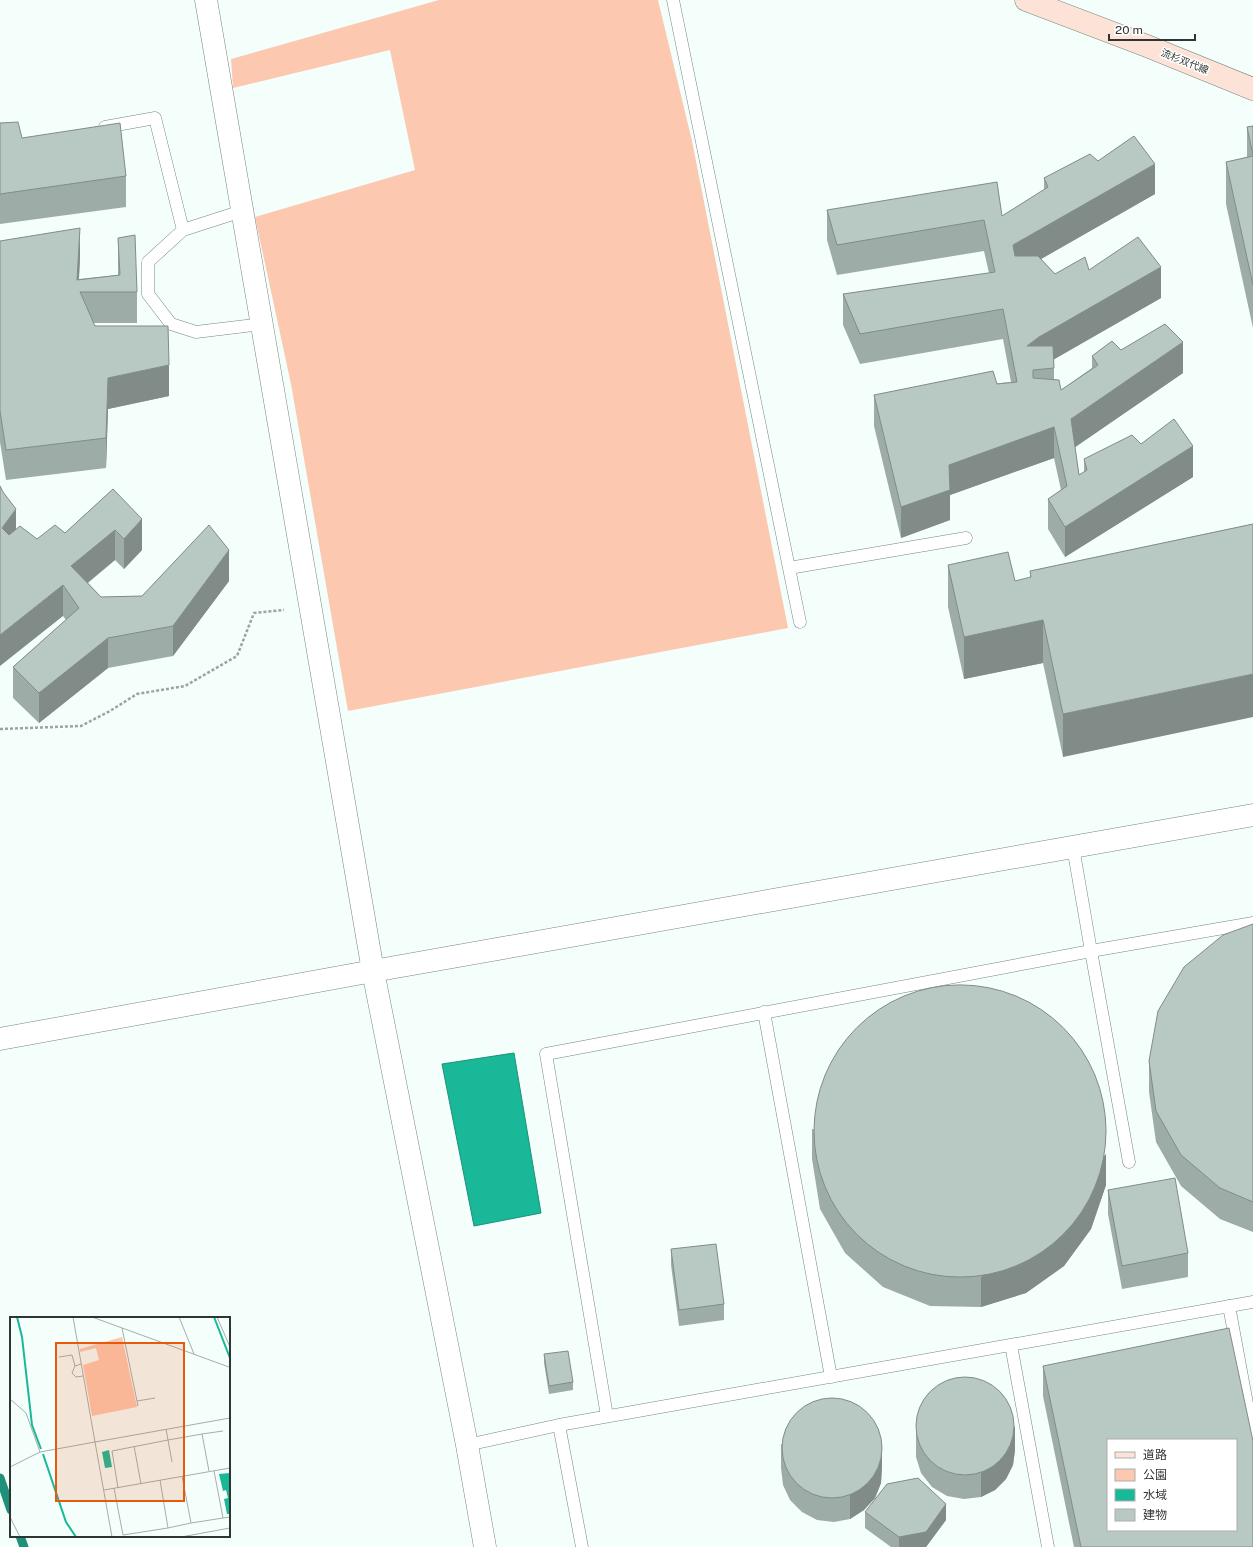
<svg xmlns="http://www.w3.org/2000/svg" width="1253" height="1547" font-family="'Public Sans','Noto Sans JP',sans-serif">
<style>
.green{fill:#fcc8b0}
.water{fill:#18b899;stroke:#1f917a}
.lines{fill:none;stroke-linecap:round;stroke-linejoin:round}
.stream{stroke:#1f917a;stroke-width:9}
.service-casing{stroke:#778681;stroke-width:13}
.minor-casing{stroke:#778681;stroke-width:23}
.secondary-casing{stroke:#778681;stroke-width:23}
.path{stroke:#9ca4a1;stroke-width:2.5;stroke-dasharray:3 2;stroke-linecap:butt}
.service{stroke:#fff;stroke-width:12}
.minor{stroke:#fff;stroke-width:22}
.secondary{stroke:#fde3d7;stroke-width:22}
.wall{fill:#9eaca8}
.shaded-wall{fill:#818c88}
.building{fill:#b8c8c3;stroke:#818c88;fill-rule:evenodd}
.labels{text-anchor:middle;stroke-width:3;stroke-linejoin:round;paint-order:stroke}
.street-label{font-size:10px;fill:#2f3533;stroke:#fff}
.inset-river{fill:none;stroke:#18b899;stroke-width:2}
.inset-road{fill:none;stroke:#a5aeab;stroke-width:1}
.view{fill:#e8590c;fill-opacity:0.15;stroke:#e8590c;stroke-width:2}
.inset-edge{fill:none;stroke:#2f3533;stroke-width:2}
</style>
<rect width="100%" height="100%" fill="#f4fefb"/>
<path class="green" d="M439,0H658L692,141L788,628L348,711L291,384L255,217L415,170L390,50L233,88L231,59Z"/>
<path class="water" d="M514,1053L541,1213L474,1226L442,1064Z"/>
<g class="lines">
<path class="stream" d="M0,1478L11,1510
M20,1536L24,1547"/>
<defs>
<path id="service" d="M673,0L800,622
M105,127L155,118L183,230
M242,211L183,230L148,262V294L171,324L196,332L262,324
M789,568L966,538
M764,1012L831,1377
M1129,1162L1091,951L1253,923
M1229,1306L1253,1436
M1011,1345L1048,1547
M607,1416L546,1054L1091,951L1073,847
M559,1425L582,1547
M467,1445L559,1425L1253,1302"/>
<path id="minor" d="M0,1039L373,971L206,0
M485,1547L467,1445L373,971L1253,815"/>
<path id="secondary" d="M1026,0L1147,46L1253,89"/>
</defs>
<use href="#service" class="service-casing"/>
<use href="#minor" class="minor-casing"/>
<use href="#secondary" class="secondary-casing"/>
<path class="path" d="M0,729L81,726L110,711L137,694L185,686L237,656L254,613L284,610"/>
<use href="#service" class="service"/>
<use href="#minor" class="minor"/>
<use href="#secondary" class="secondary"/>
</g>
<path class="wall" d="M0,123L22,138L126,176V207L0,224Z
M1253,126V328L1226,204V162L1247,157V127Z
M1098,161L1155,194L1041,259L1055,274L1089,270L1161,298L1054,359V379L1061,390L1092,368V356L1121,350L1183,373L1075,447L1079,475L1084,472V459L1141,444L1193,477L1065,557L1048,529V499L1061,490L1054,458L950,495V520L901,538L874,426V395L1011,382L1003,339L860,364L843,325V294L989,273L984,251L837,275L827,240V210L1002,216L1044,190V178Z
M118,238L137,292V323H93L95,326L169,396L108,409L106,468L6,480L0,442V241L80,258L79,279L118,275Z
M113,489L142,550L124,569L115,560L88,583L101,597L142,596L229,581L173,656L108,668L39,723L13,698V667L66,620L63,616L16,530L37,539L65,533Z
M1253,524L1063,757L1043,663L964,679L948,607V565L1015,581L1030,578V571Z
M1253,924V1232L1220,1219L1181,1186L1156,1142L1149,1092V1061Z
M812,1129L1106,1185L1091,1229L1064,1266L1026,1293L981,1307L930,1306L883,1287L845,1253L820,1209L812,1159Z
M1108,1190L1188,1253V1277L1122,1289L1108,1214Z
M671,1249L724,1304V1320L679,1326L671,1265Z
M544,1354L573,1382V1390L549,1394L544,1363Z
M1043,1366L1253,1547H1074L1043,1396Z
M916,1433L1015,1450L1013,1465L1006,1479L995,1490L981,1497L964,1499L947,1496L932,1487L921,1473L916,1457Z
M781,1444L882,1466L881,1483L875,1498L864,1510L850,1519L834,1522L817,1520L802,1512L790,1500L783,1485L781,1468Z
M865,1512L946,1520L926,1547H891L865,1528Z"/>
<path class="shaded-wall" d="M1155,164V194L1013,275V245Z
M80,228V258L77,310V280Z
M1161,267V298L1039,368L1027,346L1039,337Z
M1183,342V373L1071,450V419Z
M169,365V396L108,409L106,468V438L108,378Z
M1054,427V458L950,495V520L901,538V507L949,465Z
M1193,446V477L1065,557V527Z
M16,509V540L2,559V528Z
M142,519V550L124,569V539Z
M115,530V560L71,596V566Z
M229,550V581L173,656V626Z
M63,585V616L0,666V635Z
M1043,620V663L964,679V637Z
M108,638V668L39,723V693Z
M1253,674V717L1063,757V714Z
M1106,1154V1185L1091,1229L1064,1266L1026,1293L981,1307V1277Z
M1015,1426V1450L1013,1465L1006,1479L995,1490L981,1497V1473Z
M882,1443V1466L881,1483L875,1498L864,1510L850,1519V1495Z
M946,1504V1520L926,1547H899V1537Z"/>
<path class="building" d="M18,122L22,138L120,123L126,176L0,194V123Z
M1253,126V155L1247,127Z
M1134,136L1155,164L1013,245L1015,256H1038L1055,274L1085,257L1089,270L1138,237L1161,267L1039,337L1027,346H1053L1054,368L1033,370V378L1059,380L1061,390L1098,365L1092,356L1112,341L1121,350L1165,324L1183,342L1071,419L1079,475L1087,470L1084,459L1132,435L1141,444L1174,419L1193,446L1065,527L1048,499L1067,486L1054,427L949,465L950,490L901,507L874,395L993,371L997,384L1017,382L1003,309L860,334L843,294L995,272L984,220L837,245L827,210L997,182L1002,216L1048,187L1044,178L1090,154L1098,161Z
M1253,156V285L1226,162Z
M80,228L77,280L120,275L118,238L135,235L137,292H80L95,326H168L169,365L108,378L106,438L6,450L0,411V241Z
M0,486L3,492L16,509L2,528L9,535L20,526L37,539L55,525L65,533L113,489L142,519L124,539L115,530L71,566L101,597L142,596L209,525L229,550L173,626L108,638L39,693L13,667L79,608L63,585L0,635Z
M1253,524V674L1063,714L1043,620L964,637L948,565L1008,552L1015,581L1031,577L1030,571Z
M1253,924V1202L1220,1188L1181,1155L1156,1111L1149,1061L1158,1011L1184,967L1223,935Z
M814 1131a146 146 0 1 1 292 0a146 146 0 1 1-292 0Z
M1175,1178L1188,1253L1122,1266L1108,1190Z
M716,1244L724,1304L679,1310L671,1249Z
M1229,1328L1253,1441V1547H1081L1043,1366ZM1108,1440H1236V1530H1108Z
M568,1351L573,1382L549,1386L544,1354Z
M916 1426a49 49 0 1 1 98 0a49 49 0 1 1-98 0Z
M782 1448a50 50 0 1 1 100 0a50 50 0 1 1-100 0Z
M918,1478L946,1504L926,1532L899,1537L865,1512L887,1484Z"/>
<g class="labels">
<g class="street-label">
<text transform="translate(1185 61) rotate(22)" y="4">流杉双代線</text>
</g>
</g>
<g transform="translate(10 1317)">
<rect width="220" height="220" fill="#f4fefb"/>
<path d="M112,20L127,90L82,99L73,48L89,43L86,31L70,35V32Z" fill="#fcc8b0"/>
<path d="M99,133L102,150L95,151L92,135ZM220,156V197H217L214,182L218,181L216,173L213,174L209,157Z" fill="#18b899"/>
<path class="inset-river" d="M7,0L12,20L22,108L31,132M204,0L220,41M33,137L56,205L66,220"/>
<path class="inset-road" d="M82,0L219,50M169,0L184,37M207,0L220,30M112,11L128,89M49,40L62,38L65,49M71,47L65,49L62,56L66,60L73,59M0,82L16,96L30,135M127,84L145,81M124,129L131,167M162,145L158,123L192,117M0,150L30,135L85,125L63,0M199,154L192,117L213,114M204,154L213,201L220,200M172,159L181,206L213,201M150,163L158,211L181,206M104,171L113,218L158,211M108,171L102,134L158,123L156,112M94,173L220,151M0,200L10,220M102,220L85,125L220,101M171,220L220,211"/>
<path class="view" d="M46,26H174V184H46Z"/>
<rect width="220" height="220" class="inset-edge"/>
</g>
<rect x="1107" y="1439" width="130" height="92" fill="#ffffff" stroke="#acaead"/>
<rect x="1115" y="1452" width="20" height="6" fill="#fde3d7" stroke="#acaead"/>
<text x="1143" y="1459" font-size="12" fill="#2f3533">道路</text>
<rect x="1115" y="1469" width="20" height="12" fill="#fcc8b0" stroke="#acaead"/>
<text x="1143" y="1479" font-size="12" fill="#2f3533">公園</text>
<rect x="1115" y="1489" width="20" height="12" fill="#18b899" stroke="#acaead"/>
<text x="1143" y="1499" font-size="12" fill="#2f3533">水域</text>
<rect x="1115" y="1509" width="20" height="12" fill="#b8c8c3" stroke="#acaead"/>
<text x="1143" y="1519" font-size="12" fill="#2f3533">建物</text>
<path d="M1109 34v6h86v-6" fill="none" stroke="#2f3533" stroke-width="2"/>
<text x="1115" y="34" font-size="12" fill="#2f3533" stroke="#ffffff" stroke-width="3" paint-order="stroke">20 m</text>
</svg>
